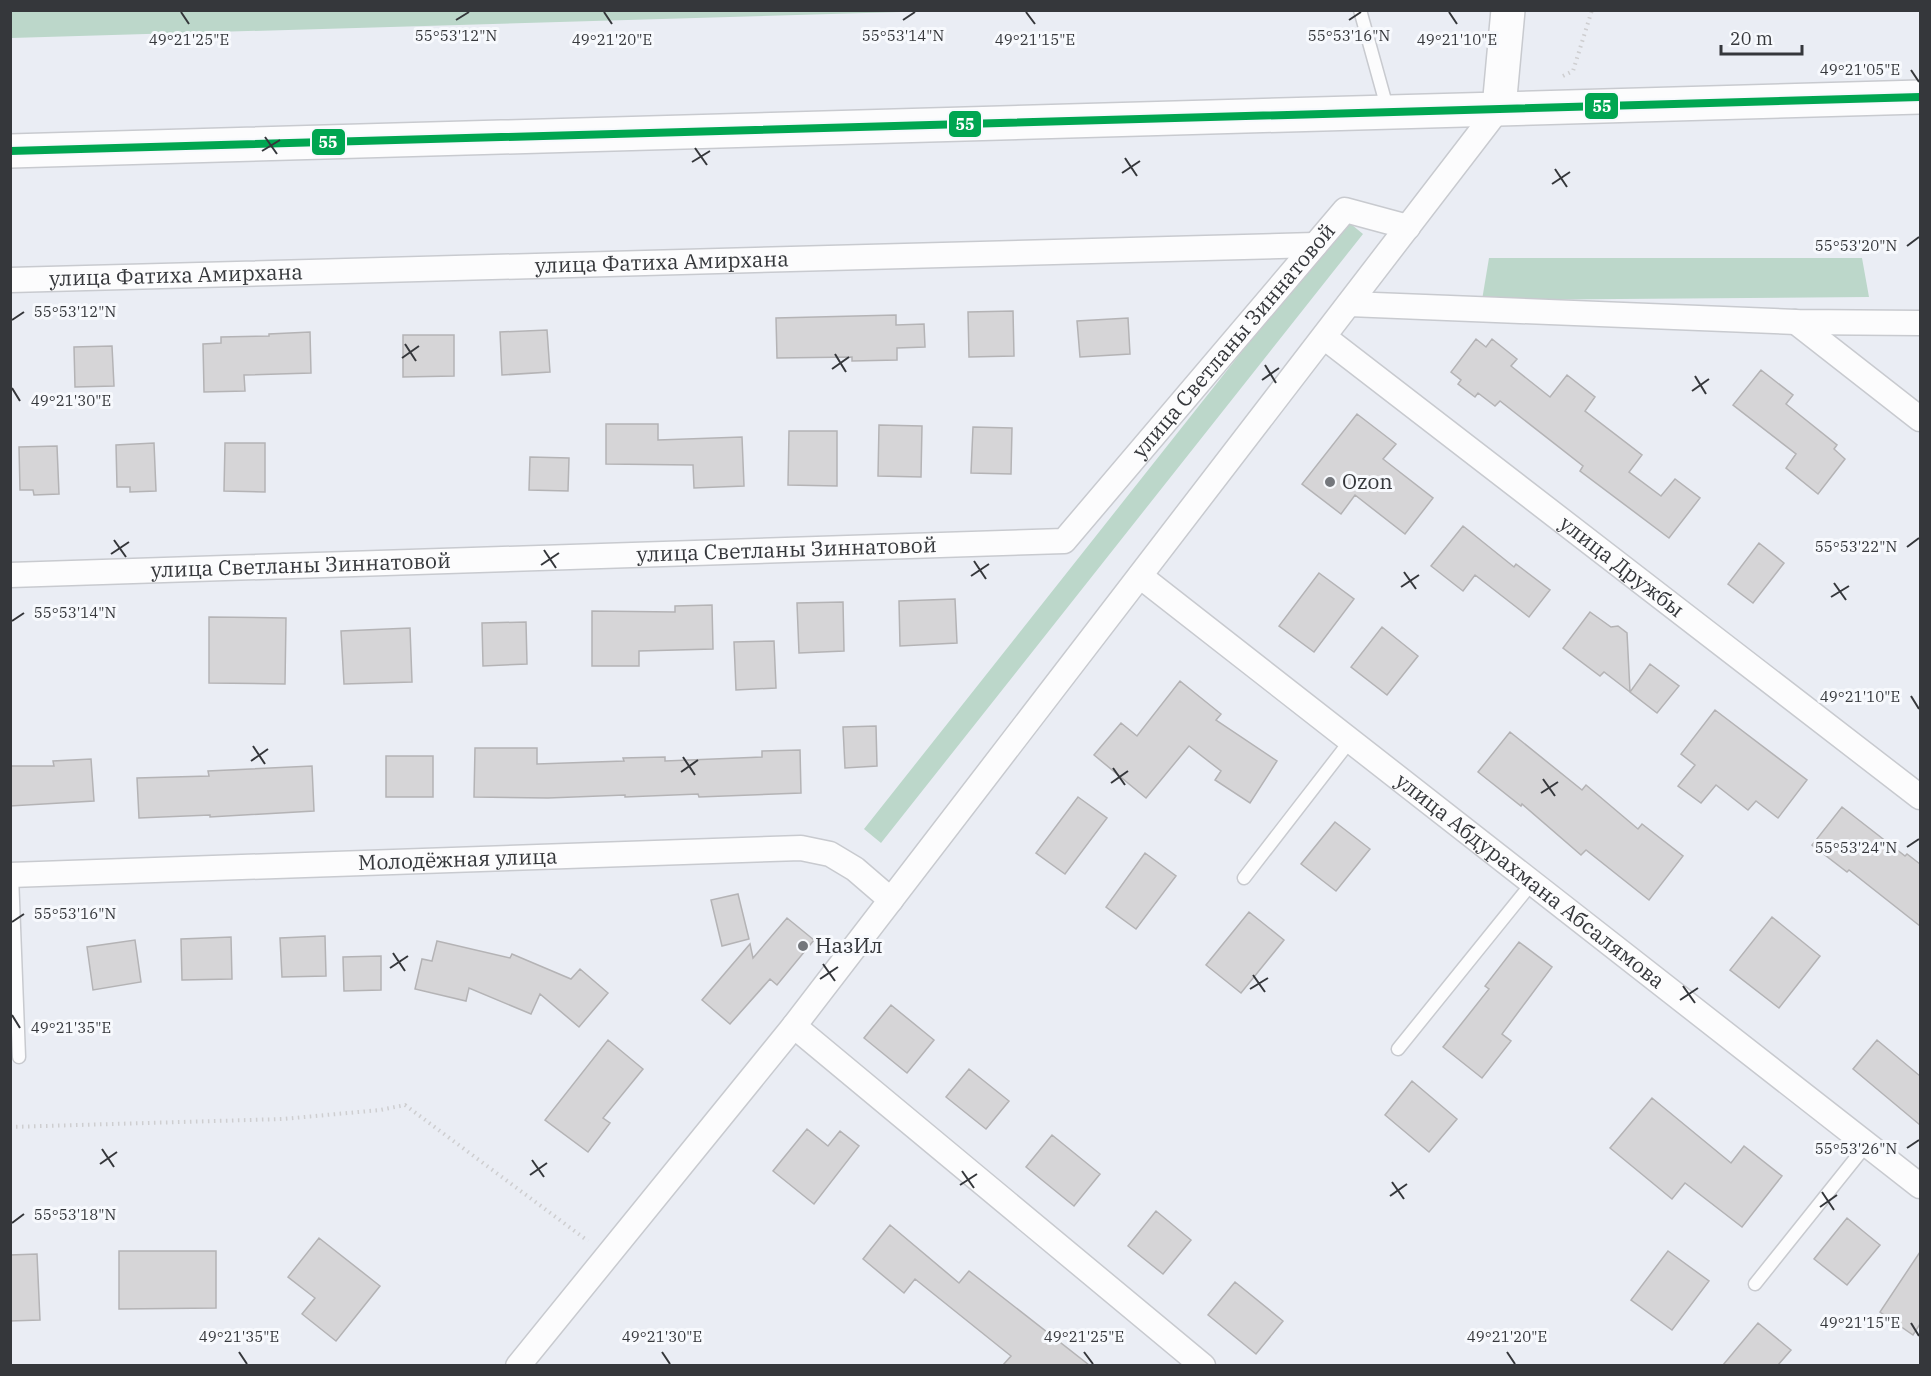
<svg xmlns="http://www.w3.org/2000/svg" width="1931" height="1376" font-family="'IBM Plex Serif',serif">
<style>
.green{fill:#bcd7ca}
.building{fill:#d6d5d7;stroke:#b4b3b5;stroke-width:1.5}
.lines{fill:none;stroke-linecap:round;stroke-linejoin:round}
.lane-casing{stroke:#c8cacf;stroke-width:15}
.street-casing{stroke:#c8cacf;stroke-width:27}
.secondary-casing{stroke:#c8cacf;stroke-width:36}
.path{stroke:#ceced0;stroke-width:4;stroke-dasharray:1.5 4.5;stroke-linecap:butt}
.lane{stroke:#fcfcfd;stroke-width:12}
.street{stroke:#fcfcfd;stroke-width:24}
.secondary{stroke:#fcfcfd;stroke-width:33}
.bus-1-casing{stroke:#f7f9fd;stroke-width:12}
.bus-1{stroke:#00a651;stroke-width:8}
.ticks{fill:none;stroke:#35373b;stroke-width:2}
.poi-dot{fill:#74777c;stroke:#f7f9fd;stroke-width:2}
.labels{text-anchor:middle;stroke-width:6;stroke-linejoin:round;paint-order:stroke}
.street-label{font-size:21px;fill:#35373b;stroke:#f7f9fd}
.poi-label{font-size:21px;fill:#35373b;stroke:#f7f9fd;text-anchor:start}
.ticks-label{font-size:15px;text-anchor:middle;fill:#35373b;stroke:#f7f9fd;stroke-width:6;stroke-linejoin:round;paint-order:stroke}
.line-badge{stroke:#f7f9fd;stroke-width:2}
.badge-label{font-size:16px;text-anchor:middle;font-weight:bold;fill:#fff}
</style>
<rect width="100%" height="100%" fill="#eaedf4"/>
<path class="green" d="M11,10H935V11L11,38Z
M1346,220L1363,234L881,843L864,829Z
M1489,258H1862L1869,297L1482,300Z"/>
<path class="building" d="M1013,311L1014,356L969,357L968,312Z
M896,315V325L924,324L925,347L897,348V360L852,361V357L777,358L776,318Z
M1128,318L1130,354L1080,357L1077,321Z
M547,330L550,372L502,375L500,332Z
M310,332L311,373L244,375L245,391L204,392L203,344L221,343V337L269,336V334Z
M403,335H454V376L403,377Z
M1476,339L1486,347L1492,339L1517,359L1511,366L1550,397L1567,375L1595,397L1585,411L1642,455L1629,472L1661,496L1675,479L1700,498L1669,538L1580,471L1583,466L1500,401L1495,406L1478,393L1475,397L1458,384L1461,380L1451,372Z
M112,346L114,386L75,387L74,347Z
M1761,370L1793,395L1786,404L1837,445L1834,449L1845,459L1818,494L1786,468L1796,454L1733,405Z
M1357,414L1396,444L1383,459L1433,498L1405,534L1355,495L1341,514L1302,484Z
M606,424H658V440L742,437L744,486L694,488L693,465L606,464Z
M879,425L922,426L921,477L878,476Z
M973,427L1012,428L1011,474L971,473Z
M789,431H837V486L788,485Z
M154,443L156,491L130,492V487H117L116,445Z
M225,443H265V492L224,491Z
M57,446L59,494L34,495L33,490H20L19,447Z
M530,457L569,458L568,491L529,490Z
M1463,526L1514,567L1516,564L1550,590L1529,617L1475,575L1463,591L1431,566Z
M1759,543L1784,563L1753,603L1728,584Z
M1319,573L1354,599L1314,652L1279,626Z
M955,599L957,643L900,646L899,601Z
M843,602L844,651L799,653L797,603Z
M712,605L713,649L639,651V666H592V611L675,612V606Z
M1590,612L1611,627L1618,626L1627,633L1630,692L1604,672L1600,676L1563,648Z
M209,617L286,618L285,684L209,683Z
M526,622L527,664L483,666L482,623Z
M1382,627L1418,656L1387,695L1351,667Z
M410,628L412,682L344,684L341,631Z
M774,641L776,688L736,690L734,642Z
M1650,664L1679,686L1657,713L1630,692Z
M1180,681L1221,714L1216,720L1277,761L1250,803L1215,780L1221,771L1189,746L1146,798L1094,755L1121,723L1137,736Z
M1715,710L1807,780L1778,818L1756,801L1748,810L1716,785L1701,803L1678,786L1695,765L1681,754Z
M876,726L877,766L845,768L843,727Z
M1510,732L1582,790L1586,785L1638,829L1642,824L1683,856L1649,900L1586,850L1581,855L1522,804L1521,806L1478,772Z
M475,748H537V764L624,761L623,758L665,757V761L762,757V751L800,750L801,793L699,797L698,794L625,797V795L548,798L474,797Z
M386,756H433V797H386Z
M91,759L94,801L10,806V766H54L53,761Z
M312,766L314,811L210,817V815L139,818L137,778L209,776L208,771Z
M1078,797L1107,818L1065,874L1036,853Z
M1842,807L1905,856L1907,854L1920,864V926L1849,870L1847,872L1812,845Z
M1335,822L1370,849L1336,891L1301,864Z
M1145,853L1176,876L1136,929L1106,907Z
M738,894L749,939L722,946L711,900Z
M1249,912L1284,940L1241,993L1206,965Z
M1772,917L1820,956L1779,1008L1730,970Z
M787,918L814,940L777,985L770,979L730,1024L702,1000L750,944L753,958Z
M325,936L326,976L282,977L280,938Z
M231,937L232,979L182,980L181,939Z
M135,940L141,982L93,990L87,947Z
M437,941L510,958L512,954L571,979L580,969L608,993L579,1027L540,994L531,1014L469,988L466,1001L415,989L422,959L432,961Z
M1519,942L1552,967L1502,1034L1511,1041L1482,1078L1443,1047L1489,989L1485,986Z
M381,956V990L344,991L343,957Z
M891,1005L934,1040L907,1073L864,1038Z
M608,1040L643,1069L603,1118L610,1123L588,1152L545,1120Z
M1877,1040L1920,1076V1125L1853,1069Z
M969,1069L1009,1101L986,1129L946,1097Z
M1412,1081L1457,1119L1429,1152L1385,1115Z
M1652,1098L1731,1163L1744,1146L1782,1176L1742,1227L1685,1183L1672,1199L1610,1148Z
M807,1129L828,1146L840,1131L859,1146L814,1204L773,1171Z
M1052,1135L1100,1174L1074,1206L1026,1167Z
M1156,1211L1191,1240L1163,1274L1128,1246Z
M1847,1218L1880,1245L1847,1285L1814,1259Z
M890,1225L959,1283L969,1271L1089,1365H1003L1011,1356L915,1279L904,1293L863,1259Z
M319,1238L380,1286L336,1341L302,1314L315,1298L288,1277Z
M119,1251H216V1308L119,1309Z
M1668,1251L1709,1281L1672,1330L1631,1300Z
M1920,1252V1324L1913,1335L1880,1312Z
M37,1254L40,1320L10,1321V1255Z
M1235,1282L1283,1321L1256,1354L1208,1315Z
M1758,1323L1791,1350L1778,1365H1723Z"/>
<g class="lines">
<defs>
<path id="lane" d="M1360,10L1388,111
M12,875L19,1057
M1244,878L1350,741
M1398,1049L1532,883
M1755,1284L1867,1144"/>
<g id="street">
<path id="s1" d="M10,280L1315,245"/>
<path d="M1349,304L1796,322L1920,323"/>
<path d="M1796,322L1920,419"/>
<path id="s2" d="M1324,337L1920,797"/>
<path id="s3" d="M10,575L1064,541L1345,210L1408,227"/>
<path id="s4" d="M1140,576L1920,1186"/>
<path id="s5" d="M10,875L801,848L830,854L855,869L891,900"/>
<path d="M794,1026L1203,1366"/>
<path d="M518,1366L794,1026L1499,108"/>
</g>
<path id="secondary" d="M1499,108L1508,10
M10,151L1920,97"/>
</defs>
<use href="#lane" class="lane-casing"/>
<use href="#street" class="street-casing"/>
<use href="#secondary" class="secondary-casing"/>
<path class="path" d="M1563,76L1573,71L1592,10
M10,1127L283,1119L380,1110L405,1105L588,1241"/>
<use href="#lane" class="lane"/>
<use href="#street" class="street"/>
<use href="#secondary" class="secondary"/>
<defs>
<path id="bus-1" d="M10,151L1920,97"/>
</defs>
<use href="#bus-1" class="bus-1-casing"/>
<use href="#bus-1" class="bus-1"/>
</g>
<path class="ticks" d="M181,12L189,24M604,12L612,24M1026,12L1035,24M1449,12L1457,24M456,20L469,12M903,20L915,12M1349,20L1361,12M1911,70L1919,82M265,137L277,154M695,148L707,165M262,151L280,140M1125,158L1137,176M692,162L710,151M1555,169L1567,187M1122,173L1140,161M1552,184L1570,172M1907,246L1919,237M12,320L24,312M405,344L416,361M835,354L846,372M402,358L419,346M1265,365L1276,383M832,369L849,357M1695,376L1706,394M1262,380L1279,368M12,388L20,401M1692,391L1709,379M114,540L126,557M1907,547L1919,538M544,550L556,568M111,554L129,542M974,561L986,579M541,565L559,553M1404,572L1416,589M971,576L989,564M1834,583L1846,600M1401,587L1419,575M1831,597L1849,586M12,621L24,613M1911,696L1919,709M253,746L265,764M683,757L695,775M251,761L268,749M1113,768L1125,785M681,772L698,760M1543,779L1555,796M1111,783L1128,771M1541,793L1558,782M1907,847L1919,839M12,922L24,914M393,953L405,971M823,964L835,981M390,968L408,956M1253,975L1265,992M820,979L838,967M1683,986L1695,1003M1250,989L1268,978M1680,1000L1698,988M12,1015L20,1028M1907,1148L1919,1140M102,1149L114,1167M532,1160L544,1177M100,1164L117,1152M962,1171L974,1188M530,1175L547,1163M1392,1182L1404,1199M960,1185L977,1174M1822,1192L1834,1210M1390,1196L1407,1184M1820,1207L1837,1195M12,1223L24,1214M1911,1323L1919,1336M239,1352L247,1364M662,1352L670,1364M1084,1352L1093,1364M1507,1352L1515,1364"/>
<g class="poi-dot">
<circle cx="1330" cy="482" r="6"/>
<circle cx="803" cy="946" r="6"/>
</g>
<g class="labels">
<g class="street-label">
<text dy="7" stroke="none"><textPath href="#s1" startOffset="652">улица Фатиха Амирхана</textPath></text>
<text dy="7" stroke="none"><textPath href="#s1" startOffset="166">улица Фатиха Амирхана</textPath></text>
<text dy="7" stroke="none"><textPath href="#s3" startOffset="1317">улица Светланы Зиннатовой</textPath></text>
<text dy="7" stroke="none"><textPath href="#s3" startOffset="777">улица Светланы Зиннатовой</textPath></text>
<text dy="7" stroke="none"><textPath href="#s3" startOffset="291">улица Светланы Зиннатовой</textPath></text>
<text dy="7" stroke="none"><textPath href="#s2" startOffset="376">улица Дружбы</textPath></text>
<text dy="7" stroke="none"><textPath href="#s5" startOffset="448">Молодёжная улица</textPath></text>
<text dy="7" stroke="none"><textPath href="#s4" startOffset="495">улица Абдурахмана Абсалямова</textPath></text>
</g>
<g class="poi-label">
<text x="1342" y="489">Ozon</text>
<text x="815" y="953">НазИл</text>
</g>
</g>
<g class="ticks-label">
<text x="456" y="41">55°53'12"N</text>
<text x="903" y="41">55°53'14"N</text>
<text x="1349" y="41">55°53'16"N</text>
<text x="1457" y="45">49°21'10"E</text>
<text x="189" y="45">49°21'25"E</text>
<text x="612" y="45">49°21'20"E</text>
<text x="1035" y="45">49°21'15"E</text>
<text x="1860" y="75">49°21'05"E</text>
<text x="1856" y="251">55°53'20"N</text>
<text x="75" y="317">55°53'12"N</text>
<text x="71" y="406">49°21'30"E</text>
<text x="1856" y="552">55°53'22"N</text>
<text x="75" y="618">55°53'14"N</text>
<text x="1860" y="702">49°21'10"E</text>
<text x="1856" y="853">55°53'24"N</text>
<text x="75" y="919">55°53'16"N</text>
<text x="71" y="1033">49°21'35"E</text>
<text x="1856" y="1154">55°53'26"N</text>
<text x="75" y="1220">55°53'18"N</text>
<text x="1860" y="1328">49°21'15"E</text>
<text x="239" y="1342">49°21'35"E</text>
<text x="662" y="1342">49°21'30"E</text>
<text x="1084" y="1342">49°21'25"E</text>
<text x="1507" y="1342">49°21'20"E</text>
</g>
<g class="line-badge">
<rect x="1584" y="92" width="35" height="28" rx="6" fill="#00a651"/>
<rect x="948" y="110" width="34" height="28" rx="6" fill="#00a651"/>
<rect x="311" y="128" width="35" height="28" rx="6" fill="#00a651"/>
</g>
<g class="badge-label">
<text x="1602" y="112">55</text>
<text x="965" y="130">55</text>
<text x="328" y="148">55</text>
</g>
<rect width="1931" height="1376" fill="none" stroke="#35373b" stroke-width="24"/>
<path d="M1721 45v9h81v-9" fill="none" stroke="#35373b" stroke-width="3"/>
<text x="1730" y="45" font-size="18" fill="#35373b" stroke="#f7f9fd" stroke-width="4.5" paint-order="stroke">20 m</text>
</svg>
